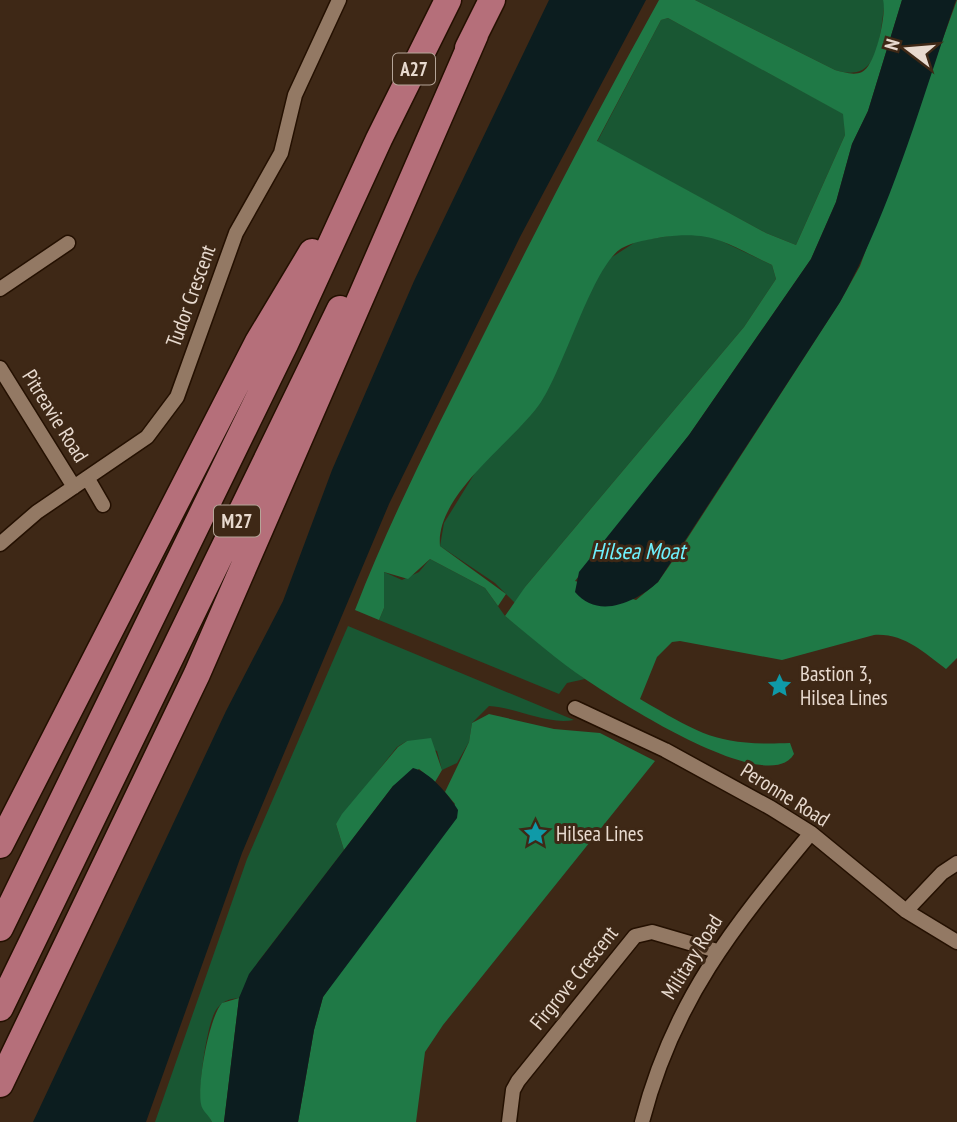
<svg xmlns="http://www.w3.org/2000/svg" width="957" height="1122" font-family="'PT Sans Narrow',sans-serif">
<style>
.green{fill:#195733}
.forest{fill:#1f7946;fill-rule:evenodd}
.water{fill:#0c1d1f}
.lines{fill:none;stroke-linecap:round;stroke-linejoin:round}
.street-casing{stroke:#241001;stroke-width:17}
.highway-casing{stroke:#241001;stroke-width:29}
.street{stroke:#937964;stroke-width:14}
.highway{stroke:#b56f7a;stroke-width:26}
.labels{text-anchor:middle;stroke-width:6;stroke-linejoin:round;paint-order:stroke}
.shield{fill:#3e2816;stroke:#b5a598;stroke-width:2}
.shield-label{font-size:19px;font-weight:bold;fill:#e8dacf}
.street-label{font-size:21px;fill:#e8dacf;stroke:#3e2816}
.poi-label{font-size:21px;fill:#e8dacf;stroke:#3e2816;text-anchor:start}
.water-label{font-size:23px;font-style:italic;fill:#6ef1fe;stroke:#3e2816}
</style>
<rect width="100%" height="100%" fill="#3e2816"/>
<path class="green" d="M695,0H883L885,2C879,35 881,85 835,70Z
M668,18L844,114L845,135L796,245L766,233L597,142L661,20Z
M689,233L713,237L772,265L776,279L744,327L525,587L516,604L495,583L440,546L444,523L606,261L637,241Z
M430,559L485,588L505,616L585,679L567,683L559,694L379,620L384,608V572L402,580L419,572Z
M348,626L574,720C546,725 518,708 489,706L472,723L469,742L457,763L442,770L437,751L407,741L397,747L336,824L344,850L258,962L239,998C229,999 222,1001 216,1010C207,1024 199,1081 201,1098C202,1109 208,1113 212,1122H155L247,859Z"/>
<path class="forest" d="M659,0H695L835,70C843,72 854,76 862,72C876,66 887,12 883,0H902L868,111L852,144L836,202L811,259L689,435L575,581L636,600L658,582L674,559L840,302L860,266L957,0V658L946,669C923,652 904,633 874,635L782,660L680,641L672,642L657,657L640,699C702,735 717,746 790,743L794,754C768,799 615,699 585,679C557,660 531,637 505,616L525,587L744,327L776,279L772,265C727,244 714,230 663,237C648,240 635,241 622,248C593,265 565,366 541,402C515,441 435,494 440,546L506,594L498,606L485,588L430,559L408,579L384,572V608L379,620L355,610C390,519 435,432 479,344C537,228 596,113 659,0ZM668,18L843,114L845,135L796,245L766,233L597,141L661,20Z
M489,714L554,729L600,733L655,761L443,1025L425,1052L416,1122H298L314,1030L323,997L455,804L445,792L469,742L472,723Z
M431,738L442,770L435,782L419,769L393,786L344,850L336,824L342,814L398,747L407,741Z
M239,998L224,1122H212C209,1115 202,1111 201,1104C197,1085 209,1017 222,1003Z"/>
<path class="water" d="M549,0H646L520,237L389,504L242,853L146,1122H33L226,711L283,601L332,470L414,281Z
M902,0H956C921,102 892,208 840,302L658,582C636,602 598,620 575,592L579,572L689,435L811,259L836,202L852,144L868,111Z
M413,768C430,772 449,795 458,810L457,818L323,997L314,1030L298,1122H224L239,998L249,974L393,786Z"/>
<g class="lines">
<defs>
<path id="street" d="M0,289L68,243
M0,368L74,487
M88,479L103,505
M0,544L37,512L147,437L177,397L236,233L281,153L295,95L339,0
M575,708L665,750L771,808L811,833L906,911L957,942
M906,911L942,873L957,863
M509,1122L513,1090L518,1081L635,936L652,932L717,951
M642,1122C673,1001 733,927 811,833"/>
<path id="highway" d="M468,48L492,0
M0,845L258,342L312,252
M0,928L285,344L379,139L448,0
M0,1008L340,309
M0,1084L197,674L475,35"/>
</defs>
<use href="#street" class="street-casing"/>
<use href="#highway" class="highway-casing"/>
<use href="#street" class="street"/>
<use href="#highway" class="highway"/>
</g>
<defs>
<symbol id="sight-bare" viewBox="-9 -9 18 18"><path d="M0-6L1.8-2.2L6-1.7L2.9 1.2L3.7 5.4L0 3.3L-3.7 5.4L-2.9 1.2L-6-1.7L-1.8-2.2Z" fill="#0f9aa8" stroke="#3e2816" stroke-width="2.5" paint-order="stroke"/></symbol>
</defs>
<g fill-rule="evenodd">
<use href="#sight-bare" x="762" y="668" width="35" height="35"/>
<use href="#sight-bare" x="518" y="816" width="35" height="35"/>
</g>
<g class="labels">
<g class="shield">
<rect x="393" y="53.5" width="42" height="31" rx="5"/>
<rect x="214" y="505.5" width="46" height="31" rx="5"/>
</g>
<g class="shield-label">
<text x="414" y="76">A27</text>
<text x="237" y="528">M27</text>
</g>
<g class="street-label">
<text transform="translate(191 296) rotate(-70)" y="7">Tudor Crescent</text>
<text transform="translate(55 416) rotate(58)" y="7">Pitreavie Road</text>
<text transform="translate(785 795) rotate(32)" y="7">Peronne Road</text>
<text transform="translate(692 957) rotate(-58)" y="7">Military Road</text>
<text transform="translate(574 978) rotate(-51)" y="7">Firgrove Crescent</text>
</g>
<g class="poi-label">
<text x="800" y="681">Bastion 3,<tspan x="800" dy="24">Hilsea Lines</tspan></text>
<text x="556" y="841">Hilsea Lines</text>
</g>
<g class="water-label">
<text x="638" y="559">Hilsea Moat</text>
</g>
</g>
<g transform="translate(908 49) rotate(286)" stroke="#3e2816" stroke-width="5" paint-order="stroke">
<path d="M0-5L12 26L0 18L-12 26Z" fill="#e8dacf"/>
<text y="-10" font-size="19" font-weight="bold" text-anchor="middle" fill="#e8dacf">N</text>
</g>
</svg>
